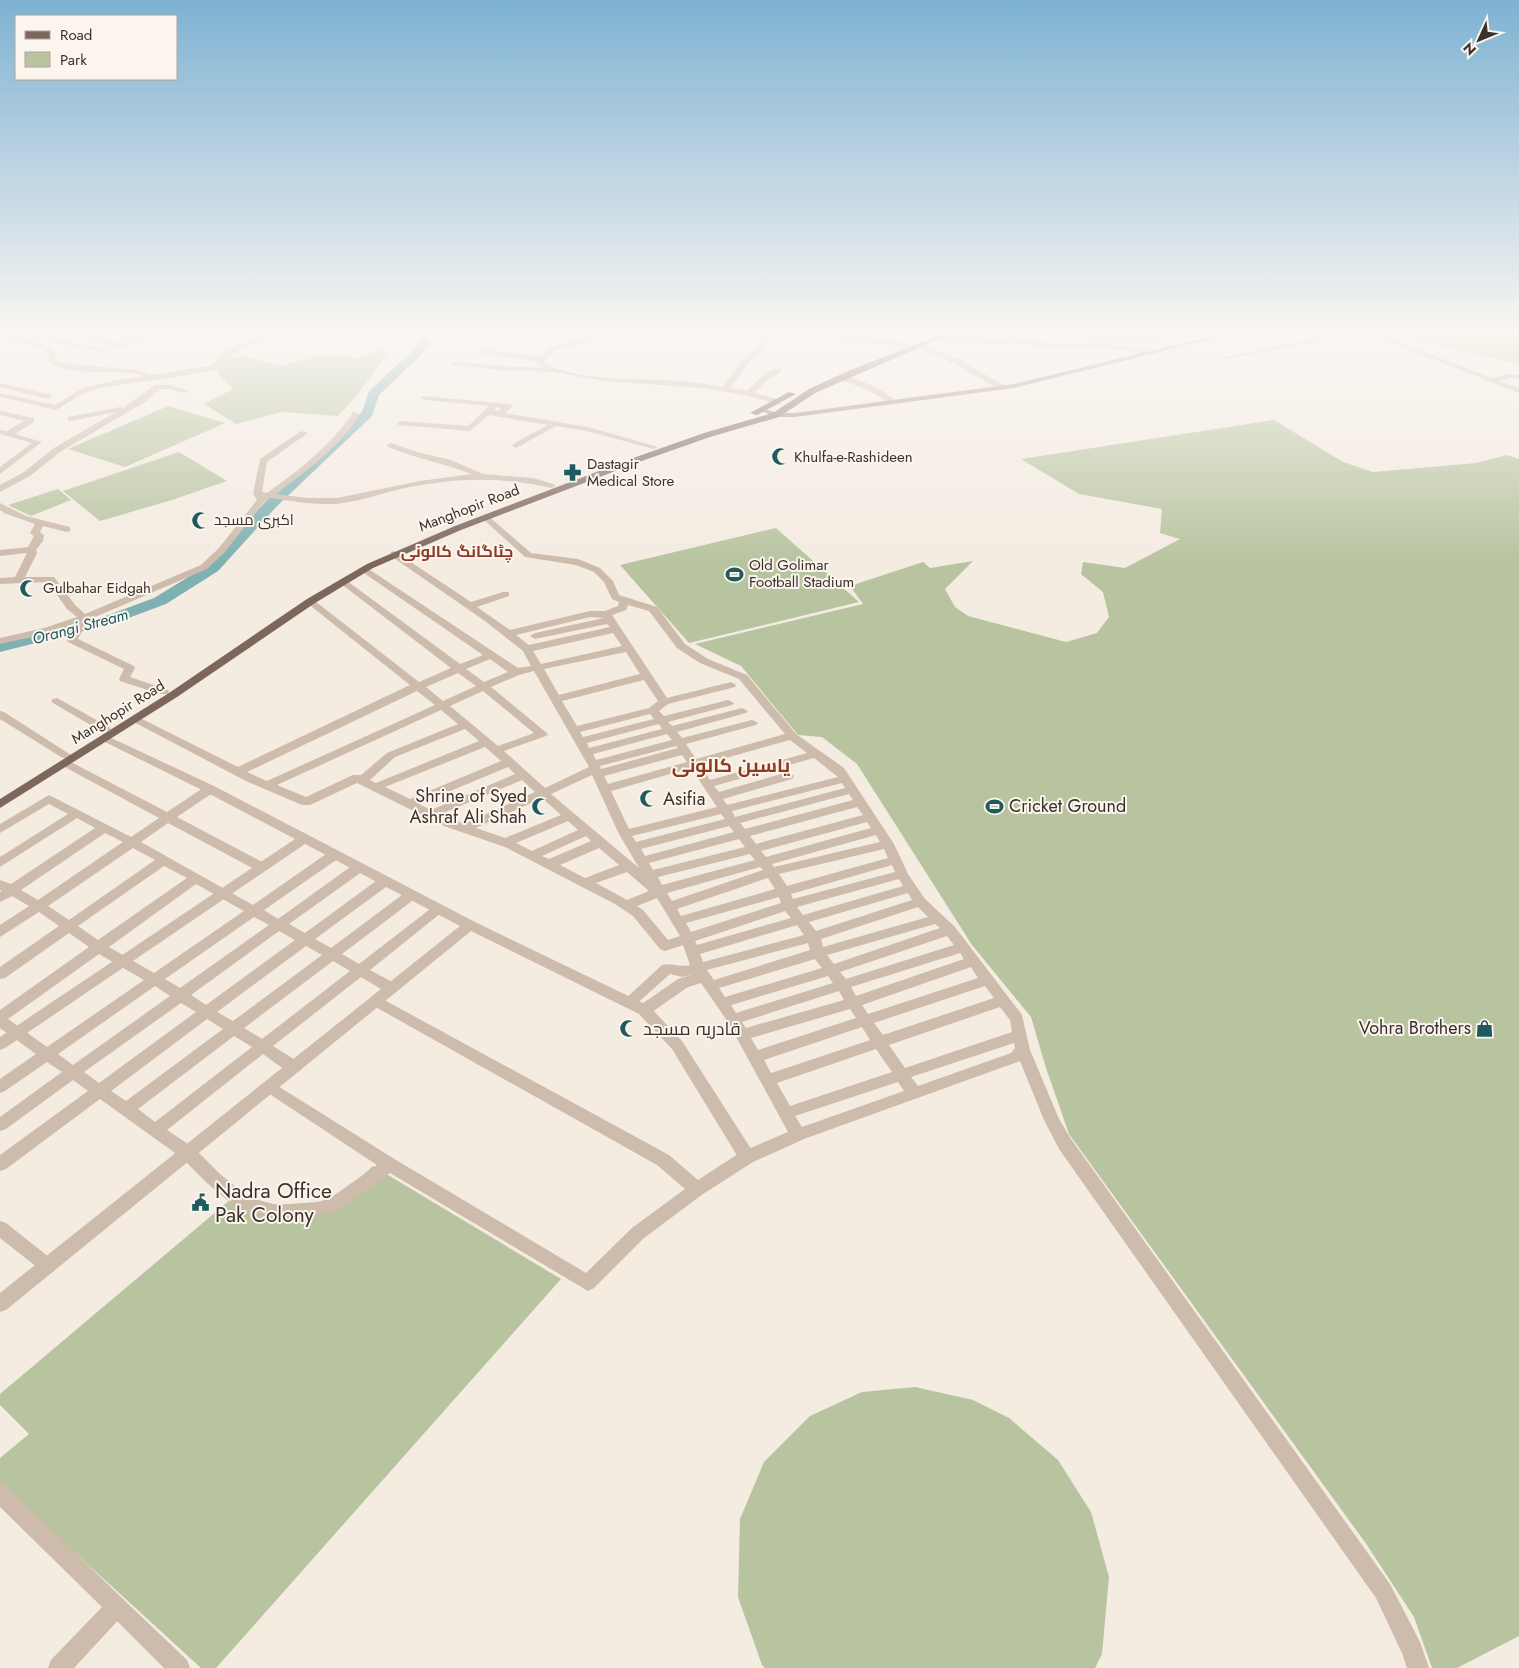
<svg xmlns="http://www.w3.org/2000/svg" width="1519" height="1668" font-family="Jost,Cairo,sans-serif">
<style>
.green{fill:#b8c4a0}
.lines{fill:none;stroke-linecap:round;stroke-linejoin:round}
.river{fill:#7fb0b2;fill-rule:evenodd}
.minor{fill:#cdbbac;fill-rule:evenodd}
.tertiary{fill:#cdbbac;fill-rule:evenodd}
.secondary{fill:#a18a7d;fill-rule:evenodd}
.primary{fill:#7d675c;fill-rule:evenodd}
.labels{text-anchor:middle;stroke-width:4;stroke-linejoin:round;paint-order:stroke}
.far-poi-label{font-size:15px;fill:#3b302b;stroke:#fbf5ee;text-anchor:start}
.far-street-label{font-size:15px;fill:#3b302b;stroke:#fbf5ee}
.far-neighbourhood-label{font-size:16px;font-weight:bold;fill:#8c3b22;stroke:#fbf5ee}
.far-water-label{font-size:16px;font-style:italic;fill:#1f5a5e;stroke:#fbf5ee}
.poi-label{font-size:18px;fill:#3b302b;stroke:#fbf5ee;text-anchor:start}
.neighbourhood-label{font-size:19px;font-weight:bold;fill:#8c3b22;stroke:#fbf5ee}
.near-poi-label{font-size:21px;fill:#3b302b;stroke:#fbf5ee;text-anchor:start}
</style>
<rect width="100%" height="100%" fill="#f4ebe1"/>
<path class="green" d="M1091,329H1206L1138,345L1090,342Z
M1368,329H1519V364Z
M377,350L388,353L355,398L338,416L281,412L236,424L204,404L233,389L219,375L218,370L224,358L244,356L282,366L299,360L309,359L322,355L360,358Z
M168,406L225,423L125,467L68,449Z
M1274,420L1343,462L1373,472L1476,463L1507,455L1519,459V1636L1457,1668H1432L1414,1617L1367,1545L1069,1134L1046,1068L1031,1017L972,945L857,764L822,737L798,735L741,666L695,644L863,604L850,586L923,562L930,568L973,561L945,589L955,607L968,616L1066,642L1097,633L1109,617L1103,592L1081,574L1083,562L1125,568L1180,539L1160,533L1162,509L1079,494L1021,459Z
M179,452L227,481L172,500L100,521L63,491Z
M58,489L71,500L31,516L8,505Z
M776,528L859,602L689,643L620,565Z
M373,1166L561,1279L216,1668H201L0,1484V1458L29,1434L0,1405V1394L230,1200L276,1205L334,1201Z
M915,1387L973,1400L1009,1418L1058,1460L1091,1512L1109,1577L1102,1654L1095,1668H765L762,1665L738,1597L740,1519L764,1462L810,1416L862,1392Z"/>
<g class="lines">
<path class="river" d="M421,329H431L429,347L379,395L372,416L277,506L218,571L166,604L115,623L0,652V642L103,617L154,598L208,565L267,500L362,412L369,391L418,346Z"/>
<path class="minor" d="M43,329H54L121,343L131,339L89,329C105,327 120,336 137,336C147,337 156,328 167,329L116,350L112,348L114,346L46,331Z
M252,329H270L285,332L282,334L255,331Z
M293,329H299L295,334C266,344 238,340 219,369L183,376L104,387L84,393L56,410L0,397V393L55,405L83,388L118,380L145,376C116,367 71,379 46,361L50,355C36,344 18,341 0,338V334C20,337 43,340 58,355L54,360L61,363L138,370L153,375L213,365C237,329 278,346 293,329Z
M439,329H446L435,338L414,342L411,340L431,335Z
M486,329H679L729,333L842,336L907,343L911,345L907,347L842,340L769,338L763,353L750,361L730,388L747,391C755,383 768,368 781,368V372L765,382L754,393L781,400V404H778L740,394L701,388L604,381L553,372L500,370L452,365L451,363L455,361L500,366L543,368L537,364V361L484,354L480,352L484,350L541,357L549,347L607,332L519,333L489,331ZM660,331L762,338L757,350L744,357L723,387C703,383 682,381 662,380C627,378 574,381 544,362L555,351L612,334L613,332Z
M990,329C1007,329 1022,341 1039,342C1064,344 1128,339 1147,353L1143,355L1128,350L1035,346L1026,343L1023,345L935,341L932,339L935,337L1019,341Z
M1349,329L1363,330L1399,342L1492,378L1509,374L1519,375V379L1509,378L1499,381L1519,388V393L1395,344L1359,333L1229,359L1225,357L1352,331Z
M26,332L107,350L111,352L107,354L24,335V333Z
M916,344H920L961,360L1006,387L999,389L955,364L916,346Z
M839,375H845L876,387L898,402L891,404L870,391L839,379Z
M0,383L51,395L52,397L48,399L0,387Z
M155,385H171L188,391L184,393L170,389H160L145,402L60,452L30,476L0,492V485L24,472L54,448L116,412L71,421H68V417L120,407L123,408Z
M422,396L509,404L513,406L505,413L588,427L658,447L654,449L587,431L556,426L516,448L512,446L513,444L548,425L489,415L470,431L398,425L397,423L401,421L468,426L489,406L425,400L421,398ZM497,407L502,408L497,411H494Z
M0,411L34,418V422L15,434L42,442L0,474V467L32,443L0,434V430L7,431L24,421L0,415Z
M353,412L360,414C341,446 306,471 276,494L307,498H337L420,481L472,474C445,464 416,458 388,447L387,445L391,443L417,452L451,460L483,474L533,478L556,485L552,488C501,476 452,478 401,489C379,494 357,502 335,504C313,505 292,501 270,498L265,501L225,552L207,569L88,620L78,639L134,666L135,668L130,677L168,690L169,692L168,694H160L120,681L119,679L124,669L68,642L67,640L75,624L51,633L0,644V638L44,628L77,617L67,609L48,582L0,584V578L15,577L27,553L0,556V550L28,547L34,536L30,533L35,524L4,513L0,510V503L26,516L70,527V531L67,532L43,526L40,532L44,535L43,541L36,550L37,553L25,577H54L75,605L85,614L201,565L219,548L257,500L253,494L260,459L301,431L308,433L267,462L262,492L267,493C298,471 333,444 353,412Z
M486,514L531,553L578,559L600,568L613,581L619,595L657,607L685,644L708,659L747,675L796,734L844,768L894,844L908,874L925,899L955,927L1022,1015L1030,1050L1059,1119L1071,1139L1390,1584L1420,1642L1429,1668H1407L1402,1653L1376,1598L1059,1149L1044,1120L1020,1061L804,1139L753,1162L703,1194L644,1238L594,1288L588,1291L390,1173L339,1210L304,1219L273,1218L237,1208L208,1184L182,1158L100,1099L6,1169L0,1171V1155L88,1091L73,1080L6,1129L0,1131V1117L62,1072L47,1062L5,1091L0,1093V1079L36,1054L0,1028V1010L89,947L69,933L5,978L0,979V967L59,926L39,912L0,937V925L29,906L12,896L0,902V892L2,891L0,890V880L11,884L95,828L77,818L0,867V857L68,814L49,804L0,833V824L49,795L131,837L159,818L61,765L59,763L61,761L65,759L167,812L206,786H214L216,789L214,792L177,817L266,864L267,867L266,870H256L168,823L141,842L253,905L329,852H339L340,855L339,858L264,910L278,919L353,865H363L364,868L363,871L289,924L305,933L380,878H390L392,881L390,884L315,939L331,948L406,892H416L418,895L416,898L342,954L359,964L434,906H444L446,909L370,970L396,984L398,988L396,992H386L361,977L273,1046L300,1063L303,1067L300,1071C288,1075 273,1061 263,1054L167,1130L194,1148L220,1174L248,1197L273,1204L304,1205L329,1199L377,1165L265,1091L262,1087L265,1083L270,1081L396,1160L586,1273L632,1228L685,1189L657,1165L372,1005L370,1001L372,997L377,996L669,1155L698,1180L741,1152L788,1132L728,1022L701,983L688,987L649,1014L644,1015L639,1014L637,1010L639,1006L678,979L694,974L682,977L670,974L634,1006L629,1007L624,1006L622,1002L662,965C672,962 679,968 690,965L683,945L665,951L660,949L633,916L615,904L505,847L444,826L357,783L310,805H302L246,781L128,719L134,716L138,717L238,767L410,685L307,603L306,601L311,598L419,682L451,668L340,583L338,581L343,578L460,664L483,655L361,571L359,569L364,566L518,668L531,666L523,651L485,621L391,556V552L394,551L471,602L503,592H509V596L477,607L510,630L590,611H605L618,606L619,602L612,599L604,582L594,572L576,565L525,557L483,519L482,517ZM628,605L649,611L677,648L700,663L739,679L785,734L696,759L686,744L756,725L758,723L752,720L682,738L677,732L746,713L748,711L742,708L672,726L668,722L732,705L734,703L728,700L664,716L659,711L668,704L735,687L736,685L731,682L667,698L612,615L626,610ZM590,617L604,618L535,633L530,636L535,639L607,624L610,627L529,645L516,635ZM613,633L622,646L541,664L533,651ZM626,652L640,674L559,695L544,669ZM490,659L508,672L484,682L466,669ZM534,671L589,767L545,788L504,751L546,736L548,734L491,687L519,675ZM458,673L476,686L443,701L426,687ZM644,680L658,701L649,708L577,726L562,701ZM417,691L435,705L267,781L247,772ZM483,691L534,733L498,746L450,706ZM441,710L458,724L387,753L361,775H353L306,797L277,785ZM650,714L654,719L583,737L580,732ZM659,724L662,729L589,748L587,743ZM465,729L479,741L376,783L370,780L395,757ZM667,734L672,740L596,760L593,754ZM790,740L807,753L710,780L701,765ZM676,746L678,748L601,769L600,766ZM485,747L501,761L410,799L385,787ZM682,755L687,762L608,784L604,776ZM814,758L838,777L727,805L723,799L792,779L794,776L788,772L719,792L714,786ZM508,767L515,774L431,810L419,804ZM691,768L717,807L629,829L611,791ZM592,775L619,834L639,868L551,794ZM522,780L535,792L464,824L441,814ZM842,783L845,788L735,817L732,811ZM849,794L853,800L745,829L740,823ZM542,798L561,815L505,838L476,828ZM857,807L863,815L756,844L750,836ZM721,814L725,819L636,842L632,836ZM568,821L578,830L532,851L516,843ZM867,822L871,828L766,857L761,851ZM729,826L734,832L645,856L641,849ZM105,833L123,842L38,900L21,890ZM876,835L880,842L774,867L772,864ZM586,836L591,841L549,859L542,856ZM739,839L745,847L653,870L649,863ZM133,848L155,860L69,920L48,906ZM599,848L619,865L585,878L560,865ZM884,849L888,858L787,886L779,874ZM750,854L755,860L662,885L658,877ZM892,865L895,872L793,899L791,894ZM164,866L187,878L98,940L78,926ZM760,867L763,870L672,901L667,893ZM627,872L649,891L627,900L596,883ZM768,878L775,889L681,916L677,909ZM899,879L903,886L803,915L797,907ZM196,884L244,911L154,973L109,947ZM908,893L912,900L816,931L809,922ZM779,897L781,903L691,932L686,923ZM657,898L680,936L668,940L643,910L637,906ZM918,907L928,917L823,947L821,939ZM785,911L791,918L697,945L695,941ZM254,917L269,925L180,988L165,979ZM935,924L940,928L834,964L827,955ZM797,925L804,935L703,962L700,954ZM279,931L295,940L206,1005L191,995ZM947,936L954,945L846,979L840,972ZM808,943L810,950L714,980L707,970ZM306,946L322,955L233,1021L217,1012ZM960,953L964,959L856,996L851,987ZM99,954L144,980L47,1047L8,1019ZM815,959L822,968L725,997L719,988ZM333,961L350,971L262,1039L244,1028ZM971,967L978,978L868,1014L862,1005ZM828,976L833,983L736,1013L731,1005ZM155,986L170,996L73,1065L58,1054ZM985,986L994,998L883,1035L874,1023ZM839,991L844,1000L746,1028L742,1022ZM181,1003L196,1012L99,1083L84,1072ZM1000,1007L1010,1020L1012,1032L905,1068L889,1045ZM850,1009L856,1018L758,1050L751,1038ZM207,1019L223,1029L126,1101L111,1091ZM862,1027L870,1040L771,1073L764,1060ZM234,1036L252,1047L155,1122L138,1109ZM1014,1043L1015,1048L1011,1053L918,1086L911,1077ZM876,1049L892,1072L790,1106L777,1083ZM898,1082L904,1091L802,1127L795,1116Z
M57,698L109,727L111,729L105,732L101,731L53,703L51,701L53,699Z
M0,711L4,712L71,755L65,758L61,757L0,719Z
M0,1221L6,1223L54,1261L57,1266L54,1271L48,1274L42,1271L0,1238Z
M117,1596L124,1600L187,1660L190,1668H164L110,1614L106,1607L110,1600Z"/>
<path class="tertiary" d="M105,735L214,786L475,922L649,1006L682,1041L753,1152L755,1157L753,1162L747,1164L741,1162L672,1049L639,1014L471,931L6,1310L0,1312V1293L460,926L305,844L5,1048L0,1050V1037L295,839L206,792L101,740L99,738Z
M0,1483L7,1486L124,1600L128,1607L124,1614L74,1668H48L51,1660L102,1607L0,1507Z"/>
<path class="secondary" d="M1242,329H1252L1014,388L795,417H776L758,410L762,408L777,413H795L1014,384Z"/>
<path class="primary" d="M955,329H963L815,393L779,417L710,437L639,462L461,530L373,568L315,603L177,697L0,808V799L169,693L307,599L367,564L455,526L633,458L704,433L773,413L809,389L848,371Z
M789,392L796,394L757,415L750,413Z"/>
</g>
<linearGradient id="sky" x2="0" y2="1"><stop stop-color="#7eb2d2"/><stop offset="0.59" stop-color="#faf6f2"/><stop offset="1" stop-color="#faf6f2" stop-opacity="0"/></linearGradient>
<rect width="1519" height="562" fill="url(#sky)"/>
<defs>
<symbol id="mosque-bare" viewBox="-9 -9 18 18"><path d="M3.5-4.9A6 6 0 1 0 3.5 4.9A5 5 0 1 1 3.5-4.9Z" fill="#1f5a5e" stroke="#fbf5ee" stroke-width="2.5" paint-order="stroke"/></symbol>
<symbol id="pharmacy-bare" viewBox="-9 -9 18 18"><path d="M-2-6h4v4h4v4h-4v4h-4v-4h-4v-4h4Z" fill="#1f5a5e" stroke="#fbf5ee" stroke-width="2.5" paint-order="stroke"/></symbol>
<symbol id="stadium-bare" viewBox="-9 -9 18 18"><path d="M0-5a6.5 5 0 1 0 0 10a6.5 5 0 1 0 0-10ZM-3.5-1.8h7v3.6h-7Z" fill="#1f5a5e" stroke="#fbf5ee" stroke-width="2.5" paint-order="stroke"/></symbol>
<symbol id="shop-bare" viewBox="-9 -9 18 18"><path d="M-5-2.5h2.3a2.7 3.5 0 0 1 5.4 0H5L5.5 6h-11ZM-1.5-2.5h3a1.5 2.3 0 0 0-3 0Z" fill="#1f5a5e" stroke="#fbf5ee" stroke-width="2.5" paint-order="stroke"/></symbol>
<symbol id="civic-bare" viewBox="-9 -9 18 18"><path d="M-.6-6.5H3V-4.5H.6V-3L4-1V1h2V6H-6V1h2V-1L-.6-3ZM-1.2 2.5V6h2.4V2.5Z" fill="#1f5a5e" stroke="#fbf5ee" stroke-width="2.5" paint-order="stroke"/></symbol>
</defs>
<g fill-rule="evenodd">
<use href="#mosque-bare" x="768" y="444" width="25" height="25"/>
<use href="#pharmacy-bare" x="560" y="460" width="25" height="25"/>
<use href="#mosque-bare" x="188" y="508" width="25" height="25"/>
<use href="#stadium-bare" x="722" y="562" width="25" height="25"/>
<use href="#mosque-bare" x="16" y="576" width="25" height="25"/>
<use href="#mosque-bare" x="636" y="786" width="25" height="25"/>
<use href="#mosque-bare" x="528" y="794" width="25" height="25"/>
<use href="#stadium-bare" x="982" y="794" width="25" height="25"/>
<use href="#shop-bare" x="1472" y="1016" width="25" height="25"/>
<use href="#mosque-bare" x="616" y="1016" width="25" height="25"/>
<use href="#civic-bare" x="188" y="1190" width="25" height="25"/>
</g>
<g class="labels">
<g class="far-poi-label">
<text x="794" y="462">Khulfa-e-Rashideen</text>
<text x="587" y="469">Dastagir<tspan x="587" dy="17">Medical Store</tspan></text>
<text x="214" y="525">اکبری مسجد</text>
<text x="749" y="570">Old Golimar<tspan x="749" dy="17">Football Stadium</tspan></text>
<text x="43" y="593">Gulbahar Eidgah</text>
</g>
<g class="far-street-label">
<text transform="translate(469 508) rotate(-21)" y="5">Manghopir Road</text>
<text transform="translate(118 712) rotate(-32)" y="5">Manghopir Road</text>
</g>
<g class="far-neighbourhood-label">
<text x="457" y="557">چٹاگانگ کالونی</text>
</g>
<g class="far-water-label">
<text transform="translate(80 626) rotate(-15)" y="6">Orangi Stream</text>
</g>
<g class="poi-label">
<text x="527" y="802" text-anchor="end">Shrine of Syed<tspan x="527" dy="21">Ashraf Ali Shah</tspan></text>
<text x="663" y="805">Asifia</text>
<text x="1009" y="812">Cricket Ground</text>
<text x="1471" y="1034" text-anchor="end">Vohra Brothers</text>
<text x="643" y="1035">قادریہ مسجد</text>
</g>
<g class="neighbourhood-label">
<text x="731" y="772">یاسین کالونی</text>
</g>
<g class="near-poi-label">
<text x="215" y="1198">Nadra Office<tspan x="215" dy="24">Pak Colony</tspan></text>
</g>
</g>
<rect x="15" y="15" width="162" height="65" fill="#fbf5ee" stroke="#aea6a0"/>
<rect x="25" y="31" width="25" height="8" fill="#7d675c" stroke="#aea6a0"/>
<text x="60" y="40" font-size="15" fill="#3b302b">Road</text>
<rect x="25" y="52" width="25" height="15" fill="#b8c4a0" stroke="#aea6a0"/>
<text x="60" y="65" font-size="15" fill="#3b302b">Park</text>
<g transform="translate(1479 40) rotate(226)" stroke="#fbf5ee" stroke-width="4" paint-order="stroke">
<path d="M0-4L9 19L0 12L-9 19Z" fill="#3b302b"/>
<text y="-8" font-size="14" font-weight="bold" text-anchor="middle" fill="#3b302b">N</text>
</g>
</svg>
